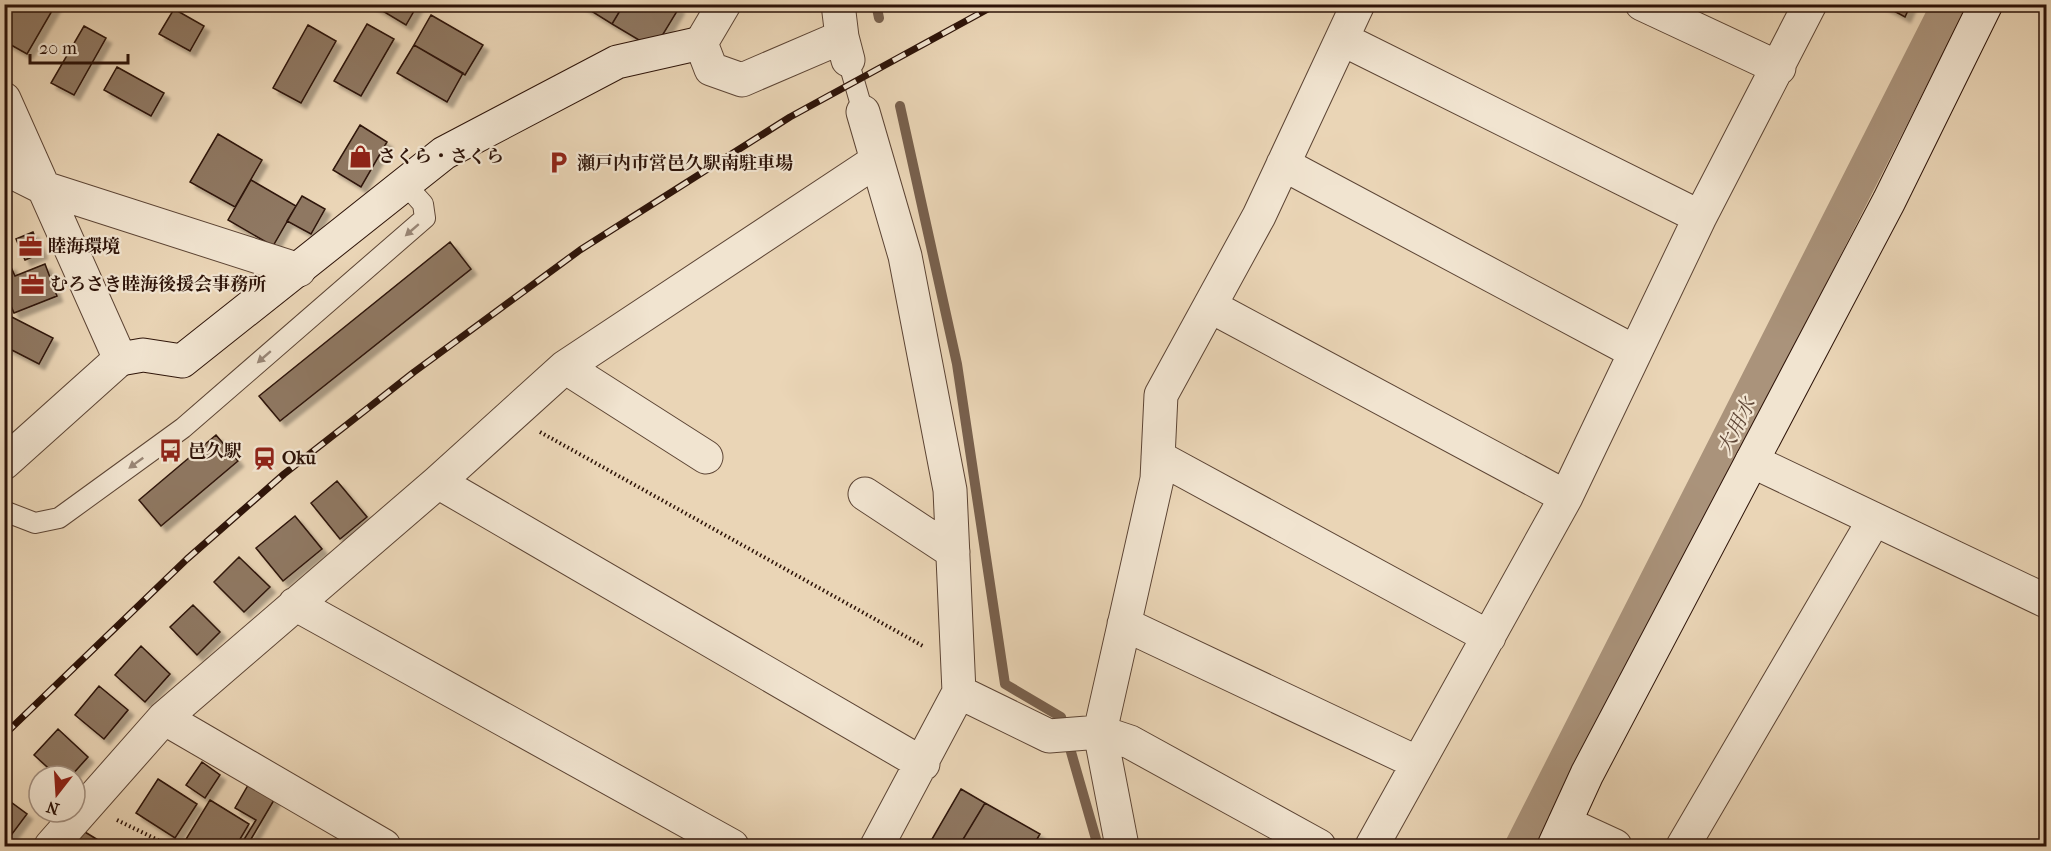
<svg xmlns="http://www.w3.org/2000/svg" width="2051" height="851" font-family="'IM FELL French Canon','Noto Serif JP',serif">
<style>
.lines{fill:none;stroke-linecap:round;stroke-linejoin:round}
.stream{stroke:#78604d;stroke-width:10}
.canal{stroke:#aa937b;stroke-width:34}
.building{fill:#8f7862;stroke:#2d1308;stroke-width:1.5;filter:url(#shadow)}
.lane-casing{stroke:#5c4434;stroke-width:22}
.street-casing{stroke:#5c4434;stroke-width:35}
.secondary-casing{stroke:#2d1308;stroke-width:35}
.path{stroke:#2d1308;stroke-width:4;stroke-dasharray:1.5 3;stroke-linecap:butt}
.lane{stroke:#f1e4d0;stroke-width:20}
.street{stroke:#f1e4d0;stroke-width:33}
.secondary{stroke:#f1e4d0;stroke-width:33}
.rail-casing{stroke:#2d1308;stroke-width:7}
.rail{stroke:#f1e4d0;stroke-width:4.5;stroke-dasharray:14;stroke-linecap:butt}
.oneway{fill:#998676}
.labels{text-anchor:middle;stroke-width:4.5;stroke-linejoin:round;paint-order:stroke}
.poi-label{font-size:18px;font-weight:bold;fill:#2d1308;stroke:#f1e4d0;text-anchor:start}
.water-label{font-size:20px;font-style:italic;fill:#5f4636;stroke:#f1e4d0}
</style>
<defs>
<filter id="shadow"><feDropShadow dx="5.5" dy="5.5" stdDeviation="1.5" flood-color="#0004"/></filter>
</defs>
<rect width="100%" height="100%" fill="#ead5b6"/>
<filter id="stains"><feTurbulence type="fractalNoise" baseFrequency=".00333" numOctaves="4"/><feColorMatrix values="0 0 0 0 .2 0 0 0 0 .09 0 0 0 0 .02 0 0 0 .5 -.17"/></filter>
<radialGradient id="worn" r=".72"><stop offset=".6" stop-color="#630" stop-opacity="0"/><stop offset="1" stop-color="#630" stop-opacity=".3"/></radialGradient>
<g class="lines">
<path class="stream" d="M876,4L879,18
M900,106L957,364L1005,684L1061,717L1098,846"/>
<path class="canal" d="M1522,846L1949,4"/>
</g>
<path class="building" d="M15,4H56L27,54L4,41V22Z
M371,4H418L406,25Z
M580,4H624L612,24Z
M624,4H674L679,8L654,49L612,24Z
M1881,4H1911L1905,17Z
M174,9L204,26L190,51L159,34Z
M431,15L483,45L465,75L414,45Z
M367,24L394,39L361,96L334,81Z
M308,25L336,41L301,103L273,88Z
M84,26L106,38L74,95L51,83Z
M414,45L463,73L447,102L397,73Z
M117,67L164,93L151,116L104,90Z
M360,125L387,142L361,187L333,170Z
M218,134L262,160L235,207L190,182Z
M251,180L296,206L273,246L228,220Z
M302,196L325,209L311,234L287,221Z
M33,232L42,253L25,260L16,239Z
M450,242L471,269L280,421L259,396Z
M45,264L57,296L14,313L4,290V267L10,265L15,276Z
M4,313L53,338L39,364L4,346Z
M216,435L238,461L161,526L139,500Z
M337,481L367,517L340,539L311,503Z
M295,516L322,549L283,581L256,548Z
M239,557L270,587L244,612L214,582Z
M193,605L220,632L197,655L170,627Z
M141,646L170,674L145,702L115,675Z
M99,686L128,710L104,739L75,715Z
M58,729L88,757L71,776H57L34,755Z
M202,762L220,775L205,798L186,785Z
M158,779L197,804L175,838L136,813Z
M251,780L277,795L247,846H240L256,820L235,808Z
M961,789L985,803L959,846H928Z
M4,797L27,814L6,842L4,841Z
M210,800L249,824L236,846L183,844Z
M985,803L1040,834L1033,846H959Z
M80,829L108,846H69Z"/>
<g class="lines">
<defs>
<path id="lane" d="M848,60L863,112
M4,511L35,523L59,518L183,428L425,218L423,204L405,184"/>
<path id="street" d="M724,4L701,43L711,69L742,80L842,37
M838,4L842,37L848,60
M1642,4L1779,68
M1342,39L1700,217
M4,99L120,359L4,463
M863,112L905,256L950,490L959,692
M1283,164L1635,352
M4,168L44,188L299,270
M1210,306L1566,497
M565,367L706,457
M1158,457L1489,637
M1752,461L2046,601
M438,482L923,764
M865,494L953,552
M295,604L732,846
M1124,624L1418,763
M164,718L384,846
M1565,823L1615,846
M51,846L164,718L438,482L565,367L876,161
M877,846L959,692L1049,736L1100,732L1122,846
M1319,846L1130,742L1100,732L1157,479L1161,395L1259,216L1358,4
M1372,846L1566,497L1700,217L1810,4
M1683,846L1874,520"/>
<path id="secondary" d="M120,359L143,355L182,361L444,153L617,62L701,43
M1554,846L1587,774L1889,201L1986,4"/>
</defs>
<use href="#lane" class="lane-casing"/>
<use href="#street" class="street-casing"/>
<use href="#secondary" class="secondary-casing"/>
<path class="path" d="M540,432L923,646
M117,820L170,846"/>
<use href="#lane" class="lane"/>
<use href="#street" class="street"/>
<use href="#secondary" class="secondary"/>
<defs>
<path id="rail" d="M4,735L187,559L284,474L414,372L580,250L790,117L997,4"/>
</defs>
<use href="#rail" class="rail-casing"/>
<use href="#rail" class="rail"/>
</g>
<defs><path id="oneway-solid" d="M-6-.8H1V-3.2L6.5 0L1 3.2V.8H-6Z" transform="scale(1.5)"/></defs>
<g class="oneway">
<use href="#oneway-solid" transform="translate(412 230) rotate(139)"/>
<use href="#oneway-solid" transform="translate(264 357) rotate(139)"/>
<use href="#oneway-solid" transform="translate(136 463) rotate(144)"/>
</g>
<defs>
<symbol id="shop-bare" viewBox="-9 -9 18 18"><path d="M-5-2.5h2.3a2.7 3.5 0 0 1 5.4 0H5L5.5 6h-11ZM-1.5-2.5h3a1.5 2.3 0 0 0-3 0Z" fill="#8f2418" stroke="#f1e4d0" stroke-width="2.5" paint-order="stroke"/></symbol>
<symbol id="parking-bare" viewBox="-9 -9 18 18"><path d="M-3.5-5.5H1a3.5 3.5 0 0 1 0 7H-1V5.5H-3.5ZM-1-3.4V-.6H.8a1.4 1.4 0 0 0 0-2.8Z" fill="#8f2418" stroke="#f1e4d0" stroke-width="2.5" paint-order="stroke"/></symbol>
<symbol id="office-bare" viewBox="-9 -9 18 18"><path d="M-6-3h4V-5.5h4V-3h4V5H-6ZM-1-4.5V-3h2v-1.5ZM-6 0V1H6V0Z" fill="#8f2418" stroke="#f1e4d0" stroke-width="2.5" paint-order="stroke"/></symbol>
<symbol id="bus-bare" viewBox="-9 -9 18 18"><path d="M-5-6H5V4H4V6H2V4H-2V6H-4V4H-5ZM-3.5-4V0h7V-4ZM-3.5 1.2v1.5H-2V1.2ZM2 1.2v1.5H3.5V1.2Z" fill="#8f2418" stroke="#f1e4d0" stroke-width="2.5" paint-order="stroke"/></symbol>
<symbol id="station-bare" viewBox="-9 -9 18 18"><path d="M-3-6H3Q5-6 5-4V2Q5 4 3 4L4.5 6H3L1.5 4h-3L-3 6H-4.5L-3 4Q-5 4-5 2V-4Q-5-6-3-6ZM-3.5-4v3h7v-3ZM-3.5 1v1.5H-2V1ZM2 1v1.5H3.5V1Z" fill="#8f2418" stroke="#f1e4d0" stroke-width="2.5" paint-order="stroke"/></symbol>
</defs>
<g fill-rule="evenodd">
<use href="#shop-bare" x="344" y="140" width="33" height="33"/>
<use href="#parking-bare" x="542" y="146" width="33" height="33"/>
<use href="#office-bare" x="14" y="230" width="33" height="33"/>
<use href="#office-bare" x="16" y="268" width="33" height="33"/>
<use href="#bus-bare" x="154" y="434" width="33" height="33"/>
<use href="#station-bare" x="248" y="442" width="33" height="33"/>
</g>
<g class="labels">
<g class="poi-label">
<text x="378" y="162">さくら・さくら</text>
<text x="577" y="169">瀬戸内市営邑久駅南駐車場</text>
<text x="48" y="252">睦海環境</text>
<text x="50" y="290">むろさき睦海後援会事務所</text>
<text x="188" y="457">邑久駅</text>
<text x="282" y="464">Oku</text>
</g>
<g class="water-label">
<text transform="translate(1736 426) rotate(-63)" y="7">大用水</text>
</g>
</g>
<rect width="2051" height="851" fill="none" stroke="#ead5b6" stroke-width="24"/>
<rect x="6" y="6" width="2039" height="839" fill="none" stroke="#2d1308" stroke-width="3"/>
<rect x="12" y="12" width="2027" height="827" fill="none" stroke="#2d1308" stroke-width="1.5"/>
<g transform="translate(57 794) rotate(197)"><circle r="28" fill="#f1e4d0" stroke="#a39080" stroke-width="1.5"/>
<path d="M0-4.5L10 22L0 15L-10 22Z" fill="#8f2418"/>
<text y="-9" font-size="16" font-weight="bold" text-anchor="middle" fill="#2d1308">N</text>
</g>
<path d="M30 54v9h98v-9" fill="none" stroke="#2d1308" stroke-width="3"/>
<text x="39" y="54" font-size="18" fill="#2d1308" stroke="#f1e4d0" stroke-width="4.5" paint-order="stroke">20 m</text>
<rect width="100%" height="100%" filter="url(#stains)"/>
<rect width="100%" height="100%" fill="url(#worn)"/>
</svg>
